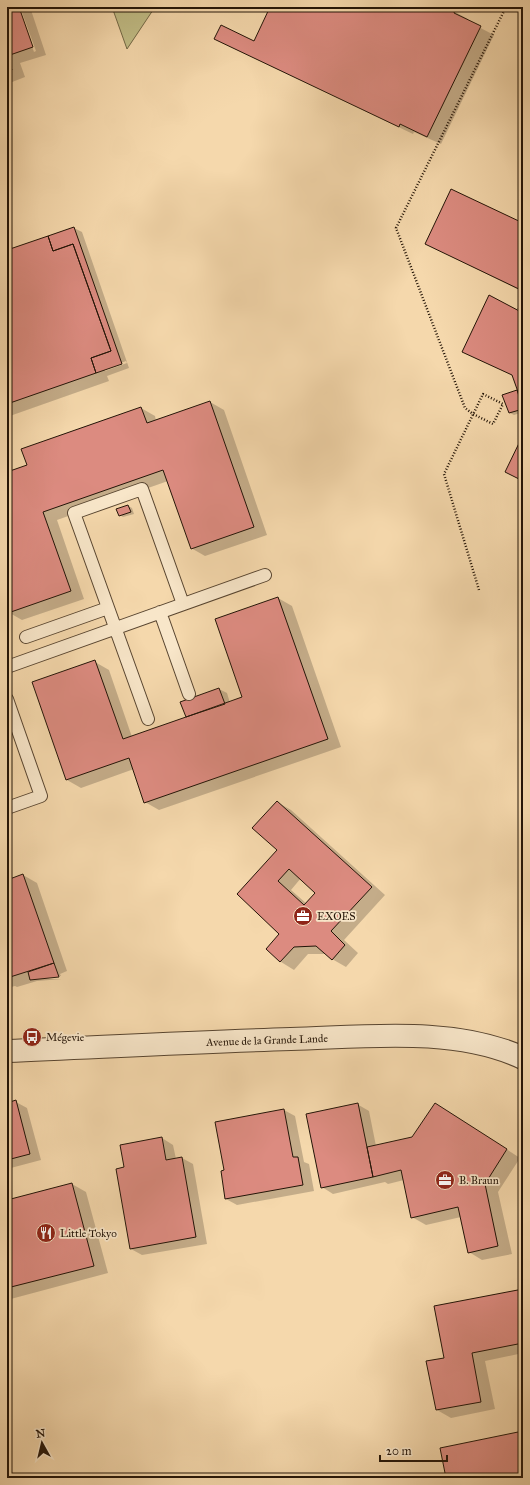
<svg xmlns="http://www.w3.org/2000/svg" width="530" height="1485" font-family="'IM FELL Great Primer',serif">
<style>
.green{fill:#c1bd86;stroke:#726846}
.shadow{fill:#0003;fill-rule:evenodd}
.building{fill:#dc8b80;stroke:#231407;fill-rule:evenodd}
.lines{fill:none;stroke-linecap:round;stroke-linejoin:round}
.lane-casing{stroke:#584530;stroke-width:14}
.street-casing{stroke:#584530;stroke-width:24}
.path{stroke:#231407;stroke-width:2.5;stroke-dasharray:1 2;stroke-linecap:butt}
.lane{stroke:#f8e6c9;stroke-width:12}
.street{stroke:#f8e6c9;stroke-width:22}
.labels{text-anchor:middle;stroke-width:3.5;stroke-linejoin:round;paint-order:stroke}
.poi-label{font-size:11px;fill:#231407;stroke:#f8e6c9;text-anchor:start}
.street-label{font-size:11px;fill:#231407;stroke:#f8e6c9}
</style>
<rect width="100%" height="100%" fill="#f5d8ac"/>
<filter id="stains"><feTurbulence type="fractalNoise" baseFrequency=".005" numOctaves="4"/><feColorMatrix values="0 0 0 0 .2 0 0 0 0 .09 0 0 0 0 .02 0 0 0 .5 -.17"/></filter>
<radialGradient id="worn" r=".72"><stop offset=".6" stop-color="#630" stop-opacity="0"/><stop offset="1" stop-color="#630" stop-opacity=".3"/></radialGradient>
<path class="green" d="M112,7H155L127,49Z"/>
<path class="shadow" d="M7,7H18L34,52L36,51L20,7H30L46,55L20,63L25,77L7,84Z
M271,7H446L468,19L467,21L494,35L441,144L414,132L413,134L229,46L216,38L255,42Z
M523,224V292L426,244Z
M74,228L82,232L129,368L107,376L109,381L7,417V251ZM126,361L127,363L105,371V369Z
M489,297L518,311L523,300V412L514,415L510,413L504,395L519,390L514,376L477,359L464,352Z
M210,402L224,410L267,535L205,556L191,548L168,481L57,520L84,599L22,620L8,612L7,608V473L28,465L141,408L155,416L156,421Z
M128,506L132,508L134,514L123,517L120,515Z
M278,598L292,606L341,747L159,810L145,802L134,769L81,788L67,780L95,662L109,670L132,737L187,718L219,689L227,693L230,703L244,698Z
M277,802L291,810L385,895L344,940L358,953L346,967L332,959L326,954H308L294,970L281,962L267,949L281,934L238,894L278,850ZM301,878L317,893L307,904L291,890Z
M23,875L37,883L67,971L60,974L61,976L49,977L44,979H62L37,981L17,987L15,986L7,988V881Z
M16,1102L27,1108L41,1160L7,1169V1104Z
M357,1104L369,1111L376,1146L413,1138L449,1112L520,1158L498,1192L512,1254L482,1260L469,1252L461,1217L426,1225L412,1217L404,1180L388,1184L385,1182L333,1194L322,1187Z
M284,1110L295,1116L304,1162L309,1164L314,1191L237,1205L226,1199L225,1171L216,1122Z
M162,1138L173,1145L176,1159L182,1158L193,1164L207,1244L142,1255L131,1249L125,1168Z
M72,1184L86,1192L108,1273L7,1300V1201Z
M523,1290V1353L485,1361L495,1409L451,1418L437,1410L445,1359Z"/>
<path class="building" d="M7,7H19L33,47L7,56Z
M270,7H449L455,10L454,13L481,26L427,137L400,124L399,127L214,39L221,25L254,41Z
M7,57L12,70L7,71Z
M451,189L523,223V291L425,244Z
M74,227L122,364L96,373L91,358L111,351L73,244L53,251L48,236Z
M48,236L53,251L73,244L111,351L91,358L96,373L7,404V250Z
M489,295L523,313V406L512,375L462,352Z
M523,298V313L518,309Z
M517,390L523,409L509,413L502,395Z
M210,401L254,527L191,549L163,470L43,512L71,591L8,613L7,472L27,465L21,449L141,407L147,423Z
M523,435V481L505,472Z
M128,505L131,512L119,516L116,509Z
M278,597L328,739L144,803L129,758L66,780L32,682L95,660L123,739L186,717L242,697L215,619Z
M219,688L225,704L186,717L180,702Z
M277,801L372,887L331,931L345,945L332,960L316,946L294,947L280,962L266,949L279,934L237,894L277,850L252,828ZM289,869L315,893L304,905L278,881Z
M23,874L54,963L7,978V880Z
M54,963L59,977L30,980L28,972Z
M16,1100L30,1154L7,1160V1103Z
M358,1103L373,1177L321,1188L306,1114Z
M435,1103L507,1149L485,1184L498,1246L468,1253L458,1207L411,1218L401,1170L373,1177L367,1147L412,1137Z
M284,1109L293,1157H298L303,1185L225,1199L221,1171L224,1170L215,1122Z
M162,1137L166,1160L182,1157L196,1237L130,1249L116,1169L124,1167L120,1145Z
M72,1183L94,1266L7,1288V1200Z
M523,1289V1343L472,1353L481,1402L436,1410L426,1361L444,1358L434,1306Z
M523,1431V1478H446L440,1448Z"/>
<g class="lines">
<defs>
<path id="lane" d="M160,612L189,694
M26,637L108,608
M7,667L265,575
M7,699L41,796L7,808
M148,719L74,513L142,489L183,604"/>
<path id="street" d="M7,1051C102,1047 196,1042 291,1039C365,1037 454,1026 523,1058"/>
</defs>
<use href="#lane" class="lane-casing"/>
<use href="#street" class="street-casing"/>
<path class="path" d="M479,590L444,474L483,394L503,404L493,424L473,414L465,408L396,228L506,7"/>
<use href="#lane" class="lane"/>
<use href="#street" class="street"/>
</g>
<defs>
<symbol id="office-disc" viewBox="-11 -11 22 22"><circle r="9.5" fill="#8f2418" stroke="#f8e6c9"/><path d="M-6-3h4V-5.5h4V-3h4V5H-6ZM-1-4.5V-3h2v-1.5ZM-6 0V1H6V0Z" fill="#fff"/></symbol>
<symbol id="bus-disc" viewBox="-11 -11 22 22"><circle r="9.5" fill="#8f2418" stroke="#f8e6c9"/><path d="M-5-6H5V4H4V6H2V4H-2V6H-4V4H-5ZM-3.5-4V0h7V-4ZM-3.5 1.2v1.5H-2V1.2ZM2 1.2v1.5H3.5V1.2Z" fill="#fff"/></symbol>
<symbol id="restaurant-disc" viewBox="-11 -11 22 22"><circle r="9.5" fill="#8f2418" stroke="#f8e6c9"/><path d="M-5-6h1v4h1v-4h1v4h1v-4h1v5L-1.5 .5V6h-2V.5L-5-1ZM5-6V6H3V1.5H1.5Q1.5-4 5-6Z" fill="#fff"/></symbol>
</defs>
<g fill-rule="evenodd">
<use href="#office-disc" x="292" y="905" width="22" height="22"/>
<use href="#bus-disc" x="21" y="1026" width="22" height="22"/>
<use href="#office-disc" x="434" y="1169" width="22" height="22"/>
<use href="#restaurant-disc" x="35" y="1222" width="22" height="22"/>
</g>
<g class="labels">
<g class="poi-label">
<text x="317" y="920">EXOES</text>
<text x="46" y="1041">Mégevie</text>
<text x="459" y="1184">B. Braun</text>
<text x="60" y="1237">Little Tokyo</text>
</g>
<g class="street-label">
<text transform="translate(267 1040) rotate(-2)" y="4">Avenue de la Grande Lande</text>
</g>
</g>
<rect width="530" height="1485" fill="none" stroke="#f5d8ac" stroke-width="24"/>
<rect x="8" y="8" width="514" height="1469" fill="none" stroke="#231407" stroke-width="2"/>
<rect x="12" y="12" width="506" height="1461" fill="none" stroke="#231407"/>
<g transform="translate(42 1443) rotate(352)" stroke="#f8e6c9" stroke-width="3" paint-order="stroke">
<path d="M0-3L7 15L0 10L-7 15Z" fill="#231407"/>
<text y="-6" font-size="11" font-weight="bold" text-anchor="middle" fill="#231407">N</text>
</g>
<path d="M380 1455v6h67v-6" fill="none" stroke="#231407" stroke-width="2"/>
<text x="386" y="1455" font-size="12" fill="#231407" stroke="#f8e6c9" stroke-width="3" paint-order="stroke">20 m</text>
<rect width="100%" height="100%" filter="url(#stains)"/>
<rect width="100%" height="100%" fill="url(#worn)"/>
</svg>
